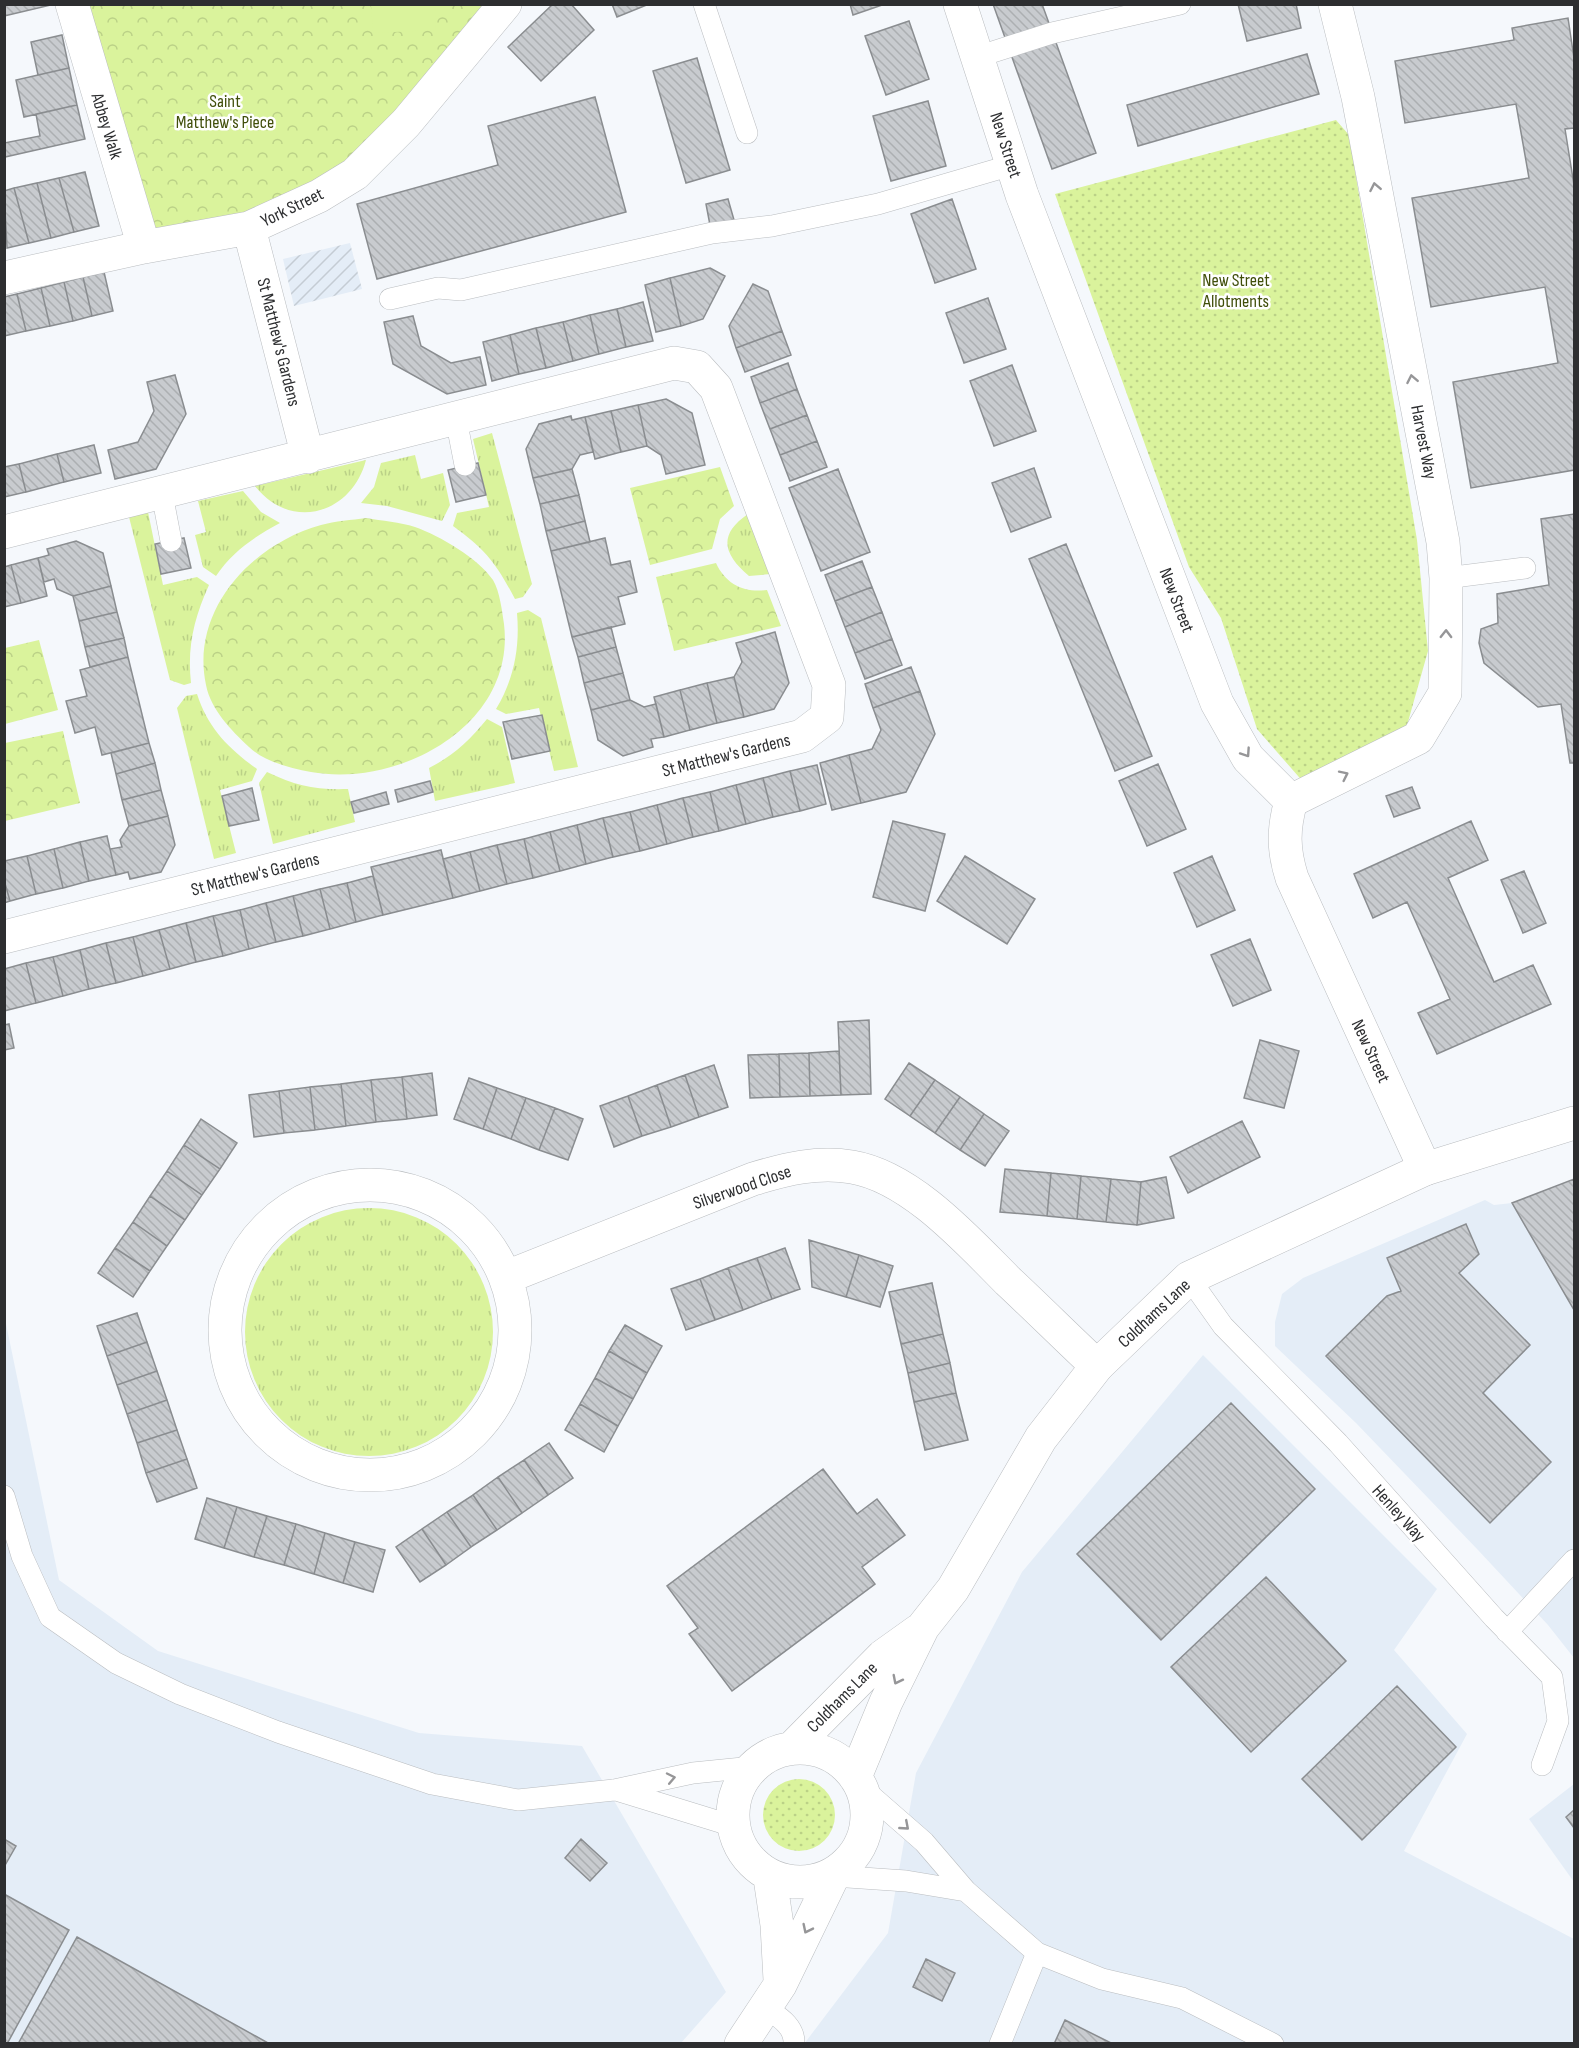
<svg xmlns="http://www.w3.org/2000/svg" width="1579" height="2048" font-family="'Sofia Sans Condensed',sans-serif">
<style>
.built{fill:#e4edf7}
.industrial{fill:url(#industrial-furrows)}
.grass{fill:url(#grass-tufts)}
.park{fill:url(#park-crowns)}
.garden{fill:url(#garden-dots)}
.pitch{fill:#daf39c}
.building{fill:url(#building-back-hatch);stroke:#8a8d90;stroke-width:1.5}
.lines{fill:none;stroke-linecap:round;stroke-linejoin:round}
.lane-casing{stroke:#babdc0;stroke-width:22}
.street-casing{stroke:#babdc0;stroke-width:34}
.secondary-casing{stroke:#babdc0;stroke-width:34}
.lane{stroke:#fff;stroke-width:21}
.street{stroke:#fff;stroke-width:33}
.secondary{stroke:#fff;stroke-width:33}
.oneway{stroke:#969698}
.labels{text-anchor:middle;stroke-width:5;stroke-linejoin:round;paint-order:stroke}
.park-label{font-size:18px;fill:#404e0a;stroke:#fff}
.street-label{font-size:18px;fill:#2d2e30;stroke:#fff}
</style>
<defs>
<pattern id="industrial-furrows" width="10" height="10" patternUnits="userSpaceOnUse" patternTransform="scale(1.5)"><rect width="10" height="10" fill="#e4edf7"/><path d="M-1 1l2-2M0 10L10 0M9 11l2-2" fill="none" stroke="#c4ccd4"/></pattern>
<pattern id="grass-tufts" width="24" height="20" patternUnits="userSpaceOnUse" patternTransform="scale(1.5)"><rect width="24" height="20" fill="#daf39c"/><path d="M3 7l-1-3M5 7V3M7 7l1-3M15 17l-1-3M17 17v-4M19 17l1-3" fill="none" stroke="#bbd187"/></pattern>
<pattern id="park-crowns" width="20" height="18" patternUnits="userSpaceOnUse" patternTransform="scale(1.5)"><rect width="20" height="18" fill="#daf39c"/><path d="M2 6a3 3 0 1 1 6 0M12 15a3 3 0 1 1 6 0" fill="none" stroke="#bbd187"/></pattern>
<pattern id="garden-dots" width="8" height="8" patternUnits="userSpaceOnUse" patternTransform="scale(1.5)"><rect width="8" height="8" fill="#daf39c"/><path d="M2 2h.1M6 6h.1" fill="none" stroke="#bbd187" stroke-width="1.8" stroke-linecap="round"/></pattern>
<pattern id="building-back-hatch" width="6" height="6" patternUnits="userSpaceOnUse" patternTransform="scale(1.5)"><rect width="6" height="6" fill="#c8cbcf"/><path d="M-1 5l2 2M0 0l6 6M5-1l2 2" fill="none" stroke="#acafb2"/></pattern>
</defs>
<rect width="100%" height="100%" fill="#f5f8fc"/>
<path class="built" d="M1574,1179V1658L1548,1625L1478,1550L1356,1423L1275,1346V1322L1282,1294L1303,1278L1485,1200L1494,1205L1512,1203Z
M4,1314L59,1580L158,1651L419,1733L582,1746L726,1992L681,2043H5Z
M1203,1355L1437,1589L1394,1650L1467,1734L1404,1851L1574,1939V2043L804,2044L888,1933L916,1773L1022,1572Z
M1574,1784V1882L1529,1819Z"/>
<path class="industrial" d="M350,243L362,289L294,306L283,259Z"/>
<path class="grass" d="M492,433L532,584L523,597L515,599C496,563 486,550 453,526L457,513L489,507L473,439Z
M415,455L421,479L443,473L450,505L442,521L387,506L361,503L374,487L381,463Z
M366,460C352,514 291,532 255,486Z
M243,491L261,512L280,523C254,537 233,551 216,576L203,567L195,535L206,532L198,501Z
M148,512L163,585L197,577L209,585C194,618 187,647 191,683L184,685L170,680L129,517Z
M748,514L771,574L749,576C724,555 717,535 748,514Z
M528,610L541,618L578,767L554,771L539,708L506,714L496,709C514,679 520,648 517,613Z
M197,694C208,728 228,748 257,769L252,781L220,790L236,853L214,859L177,708L186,696Z
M487,719L502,727L515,783L435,801L429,768C453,756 470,740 487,719Z
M267,772C296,786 315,790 348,789L355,822L273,844L259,783Z
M245 1332a124 124 0 1 1 248 0a124 124 0 1 1-248 0Z"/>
<path class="park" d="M82,5H484L406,103L321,185L246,220L145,235Z
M720,467L734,506L720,519L712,549L650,565L630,488Z
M366,518C382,521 400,522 415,527C440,536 478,558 493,580C500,592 502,611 504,624C516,725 400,788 311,772C290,768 265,762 249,747C231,730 211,710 206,685C190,610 252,544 321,525C335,521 352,520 366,518Z
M716,563C726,585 745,593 767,590L781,626L674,651L656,577Z
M39,640L58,710L5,724V648Z
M63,731L80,803L5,821V743Z"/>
<path class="garden" d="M1336,120L1349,135L1417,540L1428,651L1406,729L1305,784L1257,729L1221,618L1189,567L1055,194Z
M763 1815a36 36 0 1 1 72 0a36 36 0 1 1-72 0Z"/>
<path class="pitch" d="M371,5H435L436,30L373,33Z"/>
<path class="building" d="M4,4H51V5L4,16Z
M553,4H571L594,30L541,81L508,47Z
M612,4H649L617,17Z
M850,4H885L853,15Z
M993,4H1042L1096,153L1052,169Z
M1238,4H1296L1301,28L1247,41Z
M1568,18L1574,58V128L1565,129L1574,185V470L1471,488L1453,382L1558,363L1545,287L1431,307L1412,198L1529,178L1516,104L1405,123L1395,61L1514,40L1512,28Z
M909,21L929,79L886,95L865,36Z
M62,35L69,68L38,75L31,42Z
M1307,54L1319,94L1138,146L1127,105Z
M697,58L730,170L686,183L653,71Z
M69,68L77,105L24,117L16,80Z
M595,97L626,212L377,279L357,204L498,165L488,126Z
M928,101L946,166L891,181L873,116Z
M77,105L85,139L5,157L4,143L40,136L36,114Z
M85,172L99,226L74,232L59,178Z
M59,178L74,232L51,238L37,183Z
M37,183L51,238L29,243L14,188Z
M14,188L29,243L7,248L4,191Z
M728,199L734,220L710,225L706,204Z
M952,199L976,269L935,283L911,214Z
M710,268L725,276L703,319L681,326L670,278Z
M104,272L113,311L92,316L83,277Z
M83,277L92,316L73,321L64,282Z
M670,278L681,326L656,332L645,285Z
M64,282L73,321L50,326L41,288Z
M753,284L768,291L782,331L736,348L729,326Z
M41,288L50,326L26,331L17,294Z
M17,294L26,331L4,336V297Z
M988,298L1006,349L964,363L946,313Z
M643,302L653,341L626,347L617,309Z
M617,309L626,347L599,354L590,315Z
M590,315L599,354L573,361L563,322Z
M413,316L421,346L451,363L480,357L486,385L447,394L393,364L384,322Z
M563,322L573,361L546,368L536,328Z
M536,328L546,368L519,374L510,335Z
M782,331L791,355L745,372L736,348Z
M510,335L519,374L492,381L483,342Z
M788,363L797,389L760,403L751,377Z
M1012,365L1036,431L994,446L970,381Z
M175,375L186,414L156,469L115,479L108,450L138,442L154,411L147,382Z
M797,389L807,415L770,429L760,403Z
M666,399L692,413L705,465L666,474L661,455L647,446L638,405Z
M638,405L647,446L621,452L611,411Z
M611,411L621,452L595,459L585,417Z
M807,415L817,441L780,455L770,429Z
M571,416L572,420L585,417L593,452L580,455L572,469L533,478L526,449L539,424Z
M817,441L827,467L790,481L780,455Z
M94,445L101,473L64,482L57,454Z
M57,454L64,482L26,492L19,464Z
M478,463L486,495L456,502L448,470Z
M19,464L26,492L4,497V467Z
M1034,468L1051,517L1011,532L992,483Z
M572,469L579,495L540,504L533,478Z
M838,469L870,552L821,571L789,488Z
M579,495L585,521L546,531L540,504Z
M1574,514V763H1570L1561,704L1538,707L1484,663L1479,643L1481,629L1498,623L1497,594L1549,585L1541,519Z
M585,521L590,542L551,551L546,531Z
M184,538L191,568L161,574L155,544Z
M605,538L611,565L630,561L637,592L618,597L625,624L572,637L551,551Z
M76,541L103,553L111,586L73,596L57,589L54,579L44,582L38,558L49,555L47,549Z
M1066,544L1152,756L1115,771L1029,559Z
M38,558L47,596L21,603L11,565Z
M862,561L872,587L835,601L825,575Z
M11,565L21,603L4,607V567Z
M111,586L117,612L79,621L73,596Z
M872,587L882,612L845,627L835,601Z
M117,612L124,638L85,647L79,621Z
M882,612L892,639L855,653L845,627Z
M611,627L616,647L578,657L572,637Z
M775,632L789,683L774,709L744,717L734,677L742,662L736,643Z
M124,638L128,657L90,667L85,647Z
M892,639L902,665L865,679L855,653Z
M616,647L623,673L584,683L578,657Z
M128,657L149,743L102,755L95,727L75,733L66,701L87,696L80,670Z
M911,667L920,691L873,708L865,684Z
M623,673L630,700L591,710L584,683Z
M734,677L744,717L717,723L707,683Z
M707,683L717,723L690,730L680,690Z
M680,690L690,730L664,737L654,697Z
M920,691L935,734L906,792L861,803L849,755L872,749L881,730L873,708Z
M630,700L644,707L656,704L664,737L651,739L653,747L623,756L598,740L591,710Z
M542,715L550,751L512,759L503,722Z
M149,743L155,763L116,774L111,753Z
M849,755L861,803L832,810L820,763Z
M155,763L161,790L122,800L116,774Z
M1158,764L1186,829L1147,846L1119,781Z
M817,765L826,804L800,811L790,771Z
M790,771L800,811L773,817L763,778Z
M763,778L773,817L746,824L736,785Z
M430,781L433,792L398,802L395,790Z
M736,785L746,824L719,831L710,792Z
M1412,787L1420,808L1394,817L1386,796Z
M252,788L259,820L229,826L222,796Z
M161,790L168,816L129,826L122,800Z
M386,792L389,804L354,813L351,802Z
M710,792L719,831L693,837L683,798Z
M683,798L693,837L667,844L657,805Z
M657,805L667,844L640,851L630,812Z
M630,812L640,851L613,857L603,818Z
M168,816L175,845L161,872L130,879L128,872L116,875L110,849L122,847L120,840L129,826Z
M603,818L613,857L586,864L577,825Z
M893,821L945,834L925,911L873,897Z
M1471,821L1488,860L1448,878L1494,982L1533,965L1551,1004L1437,1054L1418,1013L1450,999L1407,902L1373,918L1354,874Z
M577,825L586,864L560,871L550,832Z
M550,832L560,871L533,878L524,839Z
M107,836L116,875L89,881L80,842Z
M524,839L533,878L507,884L497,845Z
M80,842L89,881L63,888L54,849Z
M497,845L507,884L480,891L470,852Z
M54,849L63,888L36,894L27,856Z
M441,850L453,898L383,915L371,867Z
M470,852L480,891L453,898L443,859Z
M27,856L36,894L10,901L4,880V861Z
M965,856L1035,899L1007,944L937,901Z
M1212,856L1235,910L1197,927L1174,873Z
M1524,871L1546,923L1523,933L1501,880Z
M373,876L383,915L356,922L347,883Z
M4,880L10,901L4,903Z
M347,883L356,922L330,929L320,889Z
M320,889L330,929L303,936L293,896Z
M293,896L303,936L276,942L266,903Z
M266,903L276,942L249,949L240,910Z
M240,910L249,949L223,956L213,916Z
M213,916L223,956L196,962L186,923Z
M186,923L196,962L170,969L159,930Z
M159,930L170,969L143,976L133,937Z
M133,937L143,976L116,983L106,943Z
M1250,939L1271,990L1233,1006L1211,955Z
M106,943L116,983L89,989L80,950Z
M80,950L89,989L63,996L53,957Z
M53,957L63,996L36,1003L26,963Z
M26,963L36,1003L4,1011V969Z
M869,1020L871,1094L841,1095L838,1022Z
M9,1024L14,1048L4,1050V1025Z
M1260,1040L1299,1051L1284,1108L1244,1098Z
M839,1051L841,1095L810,1096L809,1053Z
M809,1053L810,1096L780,1097L779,1054Z
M779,1054L780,1097L750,1098L748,1055Z
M909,1063L935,1080L910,1116L885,1099Z
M714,1065L728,1107L699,1117L685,1075Z
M432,1073L437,1115L407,1119L402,1077Z
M685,1075L699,1117L671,1127L657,1085Z
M402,1077L407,1119L376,1122L371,1080Z
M469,1078L497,1088L483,1129L454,1119Z
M371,1080L376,1122L346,1126L341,1084Z
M935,1080L960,1097L935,1133L910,1116Z
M341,1084L346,1126L315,1130L310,1087Z
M657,1085L671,1127L642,1136L628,1096Z
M310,1087L315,1130L284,1133L279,1091Z
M497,1088L526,1098L511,1139L483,1129Z
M279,1091L284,1133L254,1137L249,1095Z
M628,1096L642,1136L614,1147L600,1106Z
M960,1097L984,1114L960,1150L935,1133Z
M526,1098L555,1108L539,1150L511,1139Z
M555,1108L583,1119L568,1160L539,1150Z
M984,1114L1009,1131L985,1166L960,1150Z
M201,1119L237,1143L220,1169L184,1145Z
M1242,1121L1260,1157L1188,1193L1170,1157Z
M184,1145L220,1169L202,1195L167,1171Z
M1005,1169L1051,1173L1047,1216L1000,1212Z
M167,1171L202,1195L185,1220L150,1196Z
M1051,1173L1081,1176L1077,1219L1047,1216Z
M1081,1176L1111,1179L1106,1222L1077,1219Z
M1166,1177L1174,1218L1137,1225L1141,1182Z
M1111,1179L1141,1182L1137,1225L1106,1222Z
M1574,1179V1310L1512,1203Z
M150,1196L185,1220L167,1246L133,1222Z
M133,1222L167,1246L150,1271L115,1248Z
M1466,1224L1479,1254L1459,1273L1530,1345L1483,1393L1551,1462L1490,1523L1326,1356L1387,1296L1401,1291L1387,1258Z
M809,1240L859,1255L846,1297L812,1287Z
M115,1248L150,1271L133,1297L98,1273Z
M785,1248L800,1289L772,1299L757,1258Z
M859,1255L893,1266L880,1307L846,1297Z
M757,1258L772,1299L743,1310L728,1268Z
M728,1268L743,1310L715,1320L700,1279Z
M700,1279L715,1320L686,1330L671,1289Z
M932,1283L943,1334L901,1344L889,1292Z
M137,1313L147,1342L107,1356L97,1326Z
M625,1325L662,1346L647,1373L609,1351Z
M943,1334L950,1363L908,1373L901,1344Z
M147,1342L157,1371L117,1385L107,1356Z
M609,1351L647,1373L633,1399L595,1378Z
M950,1363L956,1393L914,1402L908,1373Z
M157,1371L167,1400L127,1414L117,1385Z
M595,1378L633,1399L618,1426L580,1404Z
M956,1393L968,1440L925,1450L914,1402Z
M167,1400L177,1430L137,1443L127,1414Z
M1231,1403L1315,1489L1161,1640L1077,1554Z
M580,1404L618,1426L604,1452L565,1430Z
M177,1430L187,1459L146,1473L137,1443Z
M549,1443L573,1478L548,1495L524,1460Z
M187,1459L197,1488L157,1502L146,1473Z
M524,1460L548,1495L522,1513L498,1477Z
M823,1469L857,1514L877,1499L905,1535L862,1567L875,1584L732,1691L689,1634L698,1628L667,1586Z
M498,1477L522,1513L497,1530L473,1495Z
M473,1495L497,1530L471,1547L447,1512Z
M207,1498L237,1507L224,1548L195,1539Z
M237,1507L267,1516L254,1557L224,1548Z
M447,1512L471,1547L446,1565L422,1529Z
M267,1516L296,1524L284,1565L254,1557Z
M296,1524L325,1533L314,1574L284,1565Z
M422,1529L446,1565L420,1582L396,1547Z
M325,1533L355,1542L343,1583L314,1574Z
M355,1542L385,1550L373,1592L343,1583Z
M1266,1577L1346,1661L1251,1752L1171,1667Z
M1397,1686L1456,1747L1362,1840L1302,1779Z
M1574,1810V1828L1566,1817Z
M4,1839L16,1846L4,1867Z
M581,1839L607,1863L590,1881L565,1858Z
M4,1894L69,1930L7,2044H4Z
M77,1937L268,2043L267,2044H18Z
M926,1959L955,1973L942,2001L913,1987Z
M1065,2020L1113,2044H1054Z"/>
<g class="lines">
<defs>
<path id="lane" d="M704,4L747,133
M977,57L1052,33L1180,4
M390,299L438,288L461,290L712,233L772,226L878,204L1012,165
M456,419L465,465
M162,494L171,541
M1446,578L1525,568
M1189,1278L1223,1326L1338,1443L1494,1618L1552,1677L1558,1721L1542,1765
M4,1496L22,1556L50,1617L116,1663L180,1694L278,1732L432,1784L518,1800L614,1790L693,1773L753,1767
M1507,1632L1574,1560
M861,1787L924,1842L966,1891L1037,1953L1102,1979L1182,1998L1273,2044
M616,1790L733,1826
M833,1876L906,1881L966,1891
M766,2008C779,2017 795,2026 794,2044
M1000,2044L1037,1953"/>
<path id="street" d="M72,4L144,247
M960,4L1022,195L1217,703L1248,758L1291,801
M249,228L308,457
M4,278L144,247L249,228L319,196L355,174L406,123L505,4
M4,532L674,363L697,367L716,388L829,685L827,717L802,736L4,937
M1291,801L1418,738L1445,693L1446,578L1443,542L1358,97L1335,4
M1291,801C1283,829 1283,850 1292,878L1425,1169
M225 1330a145 145 0 1 1 290 0a145 145 0 1 1-290 0Z
M507,1277L753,1179C786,1169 818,1161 852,1167C911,1177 967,1240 1008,1281C1038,1309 1067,1338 1097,1366"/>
<path id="secondary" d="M792,1748L883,1656L918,1631
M733 1815a67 67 0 1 1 134 0a67 67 0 1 1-134 0Z
M855,1777L886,1702L923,1627L953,1589L1041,1438L1097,1366L1189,1278L1425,1169L1574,1123
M770,1878L777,1925L780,1980
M741,2044L780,1985L833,1876"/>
</defs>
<use href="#lane" class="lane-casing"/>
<use href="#street" class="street-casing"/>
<use href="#secondary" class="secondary-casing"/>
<use href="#lane" class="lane"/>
<use href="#street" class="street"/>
<use href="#secondary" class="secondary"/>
</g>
<defs><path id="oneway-chevron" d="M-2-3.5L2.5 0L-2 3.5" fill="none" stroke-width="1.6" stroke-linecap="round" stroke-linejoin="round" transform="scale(1.5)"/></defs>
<g class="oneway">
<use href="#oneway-chevron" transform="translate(1375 187) rotate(-101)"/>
<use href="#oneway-chevron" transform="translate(1412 379) rotate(-101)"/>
<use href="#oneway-chevron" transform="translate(1446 634) rotate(-89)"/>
<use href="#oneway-chevron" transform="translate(1246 753) rotate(56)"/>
<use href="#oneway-chevron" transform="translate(1344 775) rotate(-26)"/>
<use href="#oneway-chevron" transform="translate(897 1680) rotate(117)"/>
<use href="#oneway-chevron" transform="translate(671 1778) rotate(-12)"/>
<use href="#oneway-chevron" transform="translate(905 1826) rotate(41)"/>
<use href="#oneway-chevron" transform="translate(807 1929) rotate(116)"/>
</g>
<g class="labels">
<g class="park-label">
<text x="225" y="107">Saint<tspan x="225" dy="21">Matthew's Piece</tspan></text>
<text x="1236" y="286">New Street<tspan x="1236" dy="21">Allotments</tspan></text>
</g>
<g class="street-label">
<text transform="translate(107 126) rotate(73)" y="6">Abbey Walk</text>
<text transform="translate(1006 145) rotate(72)" y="6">New Street</text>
<text transform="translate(292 207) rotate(-26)" y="6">York Street</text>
<text transform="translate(279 342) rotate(76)" y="6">St Matthew's Gardens</text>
<text transform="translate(1424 442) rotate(79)" y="6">Harvest Way</text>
<text transform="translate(1177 600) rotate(69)" y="6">New Street</text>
<text transform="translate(726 755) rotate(-14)" y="6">St Matthew's Gardens</text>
<text transform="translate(255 874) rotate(-14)" y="6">St Matthew's Gardens</text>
<text transform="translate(1371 1051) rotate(65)" y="6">New Street</text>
<text transform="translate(742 1187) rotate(-19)" y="6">Silverwood Close</text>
<text transform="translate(1154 1313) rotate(-43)" y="6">Coldhams Lane</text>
<text transform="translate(1399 1513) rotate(48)" y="6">Henley Way</text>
<text transform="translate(842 1697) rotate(-45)" y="6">Coldhams Lane</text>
</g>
</g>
<rect width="1579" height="2048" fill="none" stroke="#2d2e30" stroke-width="12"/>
</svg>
